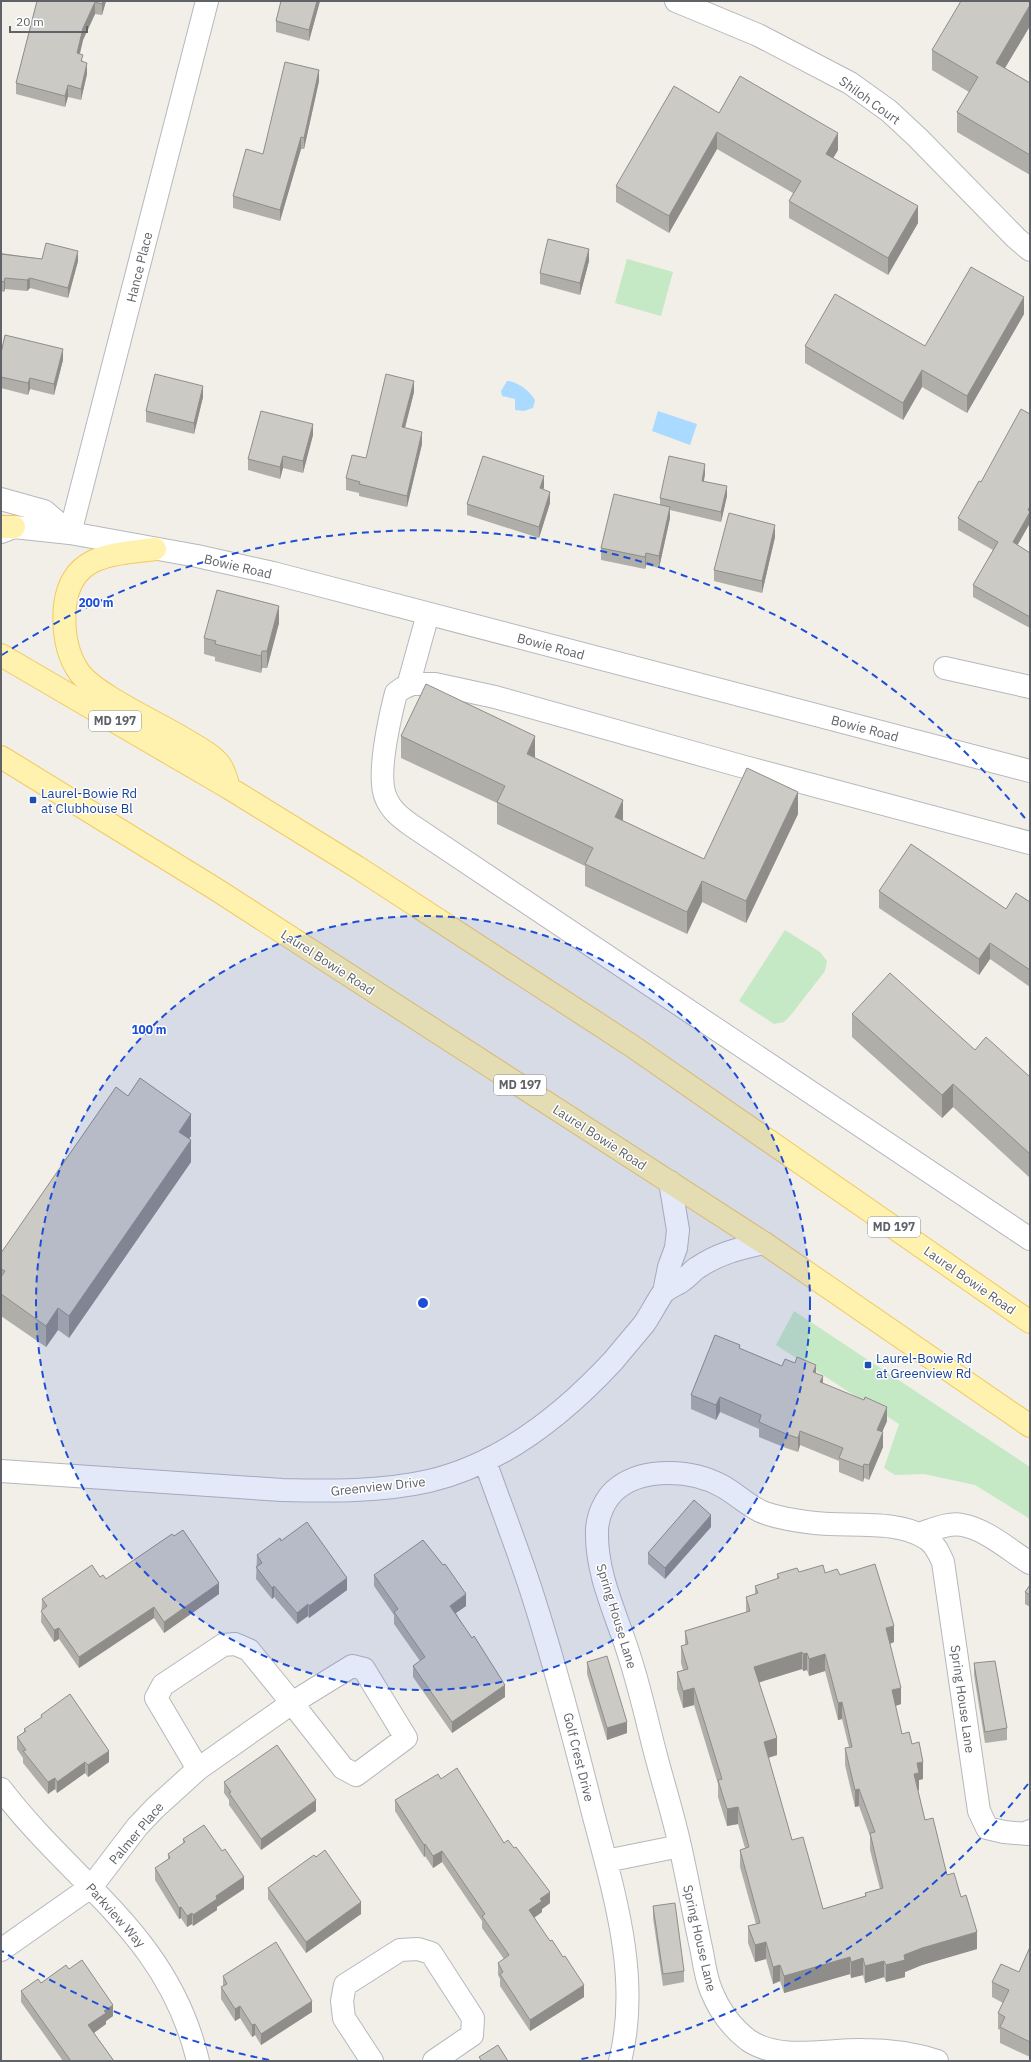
<svg xmlns="http://www.w3.org/2000/svg" width="1031" height="2062" font-family="'IBM Plex Sans',sans-serif">
<style>
.green{fill:#c5e8c5}
.water{fill:#aadaff}
.lines{fill:none;stroke-linecap:round;stroke-linejoin:round}
.minor-casing{stroke:#b5b8bc;stroke-width:24}
.tertiary-casing{stroke:#b5b8bc;stroke-width:24}
.primary-casing{stroke:#f2c960;stroke-width:24}
.minor{stroke:#fff;stroke-width:22}
.tertiary{stroke:#fff;stroke-width:22}
.primary{stroke:#fff2af;stroke-width:22}
.wall{fill:#afaea9;fill-rule:evenodd}
.shaded-wall{fill:#8f8d8a}
.building{fill:#cccac5;stroke:#8f8d8a;fill-rule:evenodd}
.ring{fill:none;stroke:#1d4ed8;stroke-width:2;stroke-dasharray:7 5}
.transit-dot{fill:#1a4fb4;stroke:#fff;stroke-width:1.5}
.labels{text-anchor:middle;stroke-width:3;stroke-linejoin:round;paint-order:stroke}
.shield{fill:#fff;stroke:#8f9295;stroke-width:1}
.shield-label{font-size:12px;font-weight:bold;fill:#5f6368}
.street-label{font-size:13px;fill:#5f6368;stroke:#fff}
.transit-label{font-size:13px;fill:#164399;stroke:#fff;text-anchor:start}
.centre{fill:#1d4ed8;stroke:#fff;stroke-width:2}
.ring-label{font-size:12px;text-anchor:middle;font-weight:bold;fill:#1d4ed8;stroke:#fff;stroke-width:3;stroke-linejoin:round;paint-order:stroke}
</style>
<rect width="100%" height="100%" fill="#f1efe8"/>
<path class="green" d="M627,259L673,272L661,316L615,303Z
M785,930L820,952L827,961L825,971L790,1016L784,1022L774,1024L739,1001Z
M794,1311L1030,1467V1519L975,1485L924,1474L895,1475L884,1468L899,1424L776,1345Z"/>
<path class="water" d="M507,381C517,381 531,392 535,400L533,408L524,411L515,410V399L502,396L501,391Z
M658,411L697,424L690,445L652,431Z"/>
<g class="lines">
<defs>
<path id="minor" d="M676,1L758,35L850,83L889,111L918,138L1016,238L1030,250
M1,499L44,511L70,533L207,1
M945,668L1030,687
M408,686L428,614
M1030,843L741,766L495,697L435,684H412L403,688L396,693C390,717 376,776 386,798C391,810 400,817 411,825L1030,1239
M664,1292L669,1267L676,1248L678,1230L670,1182
M485,1461C500,1504 517,1547 531,1590C555,1664 574,1738 593,1813C614,1893 641,1978 620,2061
M1,1471L282,1490C331,1491 380,1492 429,1481C502,1464 563,1415 613,1361C623,1349 634,1336 644,1324C651,1314 656,1303 663,1293C668,1287 677,1285 683,1280C688,1277 692,1271 697,1268C719,1253 738,1249 764,1243
M919,1534C932,1530 948,1522 962,1525C986,1529 1009,1550 1030,1563
M352,1666L364,1669L406,1738L356,1775L343,1768L292,1703Z
M1,1789C74,1885 168,1934 198,2061
M606,1861L680,1846
M1,1950L92,1886L137,1827L155,1808L198,1769L292,1703L249,1650L235,1644L223,1645L163,1685L156,1698L198,1769
M372,2061L344,2018L342,2001L345,1985L400,1950L418,1949L431,1953L473,2018L472,2035L434,2061
M937,2061C913,2053 889,2050 864,2050C827,2049 780,2062 748,2040C731,2027 719,2010 711,1990C706,1978 704,1964 702,1952C694,1916 688,1881 680,1846C673,1814 663,1783 655,1752C647,1721 640,1689 630,1658C618,1618 596,1576 597,1532C597,1516 605,1497 619,1487C646,1467 693,1470 722,1486C735,1493 746,1504 760,1511C776,1518 798,1521 815,1523C849,1527 899,1519 927,1539C935,1544 939,1553 943,1562L979,1811L987,1828L1004,1832L1028,1834L1030,1831"/>
<path id="tertiary" d="M1,532L14,527L70,533L197,556L273,573L1030,771"/>
<path id="primary" d="M1,527H14
M155,549C113,555 72,553 65,605C63,628 65,652 79,672C95,695 165,726 191,743C201,749 217,758 222,768C225,774 227,781 229,788
M1,655L229,788L357,867L632,1046L1030,1322
M1,757L214,888L764,1243L1030,1426"/>
</defs>
<use href="#minor" class="minor-casing"/>
<use href="#tertiary" class="tertiary-casing"/>
<use href="#primary" class="primary-casing"/>
<use href="#minor" class="minor"/>
<use href="#tertiary" class="tertiary"/>
<use href="#primary" class="primary"/>
</g>
<path class="wall" d="M37,1H106L102,15L95,14L83,40L80,54L87,74L81,100L68,97L65,107L16,94V83Z
M281,1H320L309,41L276,32V21Z
M1030,1V26L1005,68L1030,83V175L957,132V112L969,92L932,70V50Z
M319,81L304,149H301L280,221L233,208V196L263,154Z
M719,113L838,150L833,158L918,223L888,275L789,218V201L793,193L717,149L669,233L616,202V186Z
M1,253L42,259L78,261L68,298L30,288L27,291L5,289L4,292L1,291Z
M589,261L580,295L540,284V273Z
M1024,314L967,413L922,387L903,420L805,363V346H925Z
M1,353L63,360L54,395L30,389L28,395L1,388Z
M414,392L405,428L422,444L407,507L359,496V493L346,490V478L366,458Z
M203,397L194,434L146,422V411Z
M1030,414V523L1017,545L1030,553V628L973,597V585L993,550L958,530V518L981,482Z
M313,435L303,473L283,468L280,479L248,470V459Z
M705,474L704,481L727,496L721,522L670,510V518L659,568L646,565L645,569L601,560V548L660,505V498Z
M544,487L543,489L550,503L539,538L467,515V504Z
M775,537L762,593L714,581V570Z
M279,623L267,668H262L261,673L215,661V657L204,654V638Z
M401,736L535,758L623,821L704,859L798,814L746,923L702,902L687,934L585,886V866L497,824V803L401,758Z
M879,891L1006,909L1030,902V987L990,959L979,975L879,908Z
M852,1014L975,1050L1030,1077V1178L953,1107L942,1118L852,1037Z
M128,1096L191,1136L189,1139L191,1162L69,1338L58,1330L46,1347L1,1316V1253Z
M740,1349L782,1366L816,1373L823,1383L887,1421L882,1432L883,1447L869,1480L864,1478L863,1482L839,1472V1461L800,1445L798,1452L786,1448L759,1437V1429L720,1412L716,1420L691,1409V1395Z
M711,1527L665,1579L648,1564V1553Z
M281,1541L347,1590L309,1618L308,1616L297,1624L274,1597L272,1599L256,1579L257,1555Z
M799,1572L825,1573L840,1575L894,1642L890,1644L901,1704L895,1706L902,1734L912,1744L923,1779L919,1780V1790H918L925,1820L947,1875L977,1949L922,1965L905,1972V1977L886,1982L884,1977L865,1983L863,1975L851,1978L850,1974L784,1993L780,1981L773,1984L766,1959L755,1962L748,1943V1926L756,1924L740,1867V1850L745,1848L738,1824L727,1826L718,1797V1784L694,1705L683,1708L677,1689V1672L683,1670L681,1663V1646L685,1645V1631L746,1612V1597L755,1594V1586L777,1579V1574ZM802,1669L803,1671L807,1670L809,1676L825,1671L838,1720L842,1719L849,1747L845,1748V1765L855,1807L859,1806L870,1836V1850L880,1889L865,1893V1896L823,1909L792,1840L768,1758L777,1755L759,1682Z
M374,1575L466,1606L456,1613L505,1697L452,1733L413,1677V1666L420,1661L394,1624V1615L374,1586Z
M100,1577L106,1579L219,1594L164,1633L154,1618L79,1668L59,1639L54,1642L41,1622L42,1599Z
M1030,1585V1607L1025,1604V1592Z
M587,1662L627,1733L607,1740L587,1674Z
M974,1663L1007,1728V1740L985,1743L974,1675Z
M41,1715L109,1762L88,1777L85,1773L57,1793L55,1789L48,1794L23,1763V1758L17,1749V1737L24,1732V1729L41,1718Z
M441,1779L504,1843L550,1903L542,1909V1912L534,1918L584,1997L530,2031L500,1986V1979L498,1975V1963L504,1959L482,1928V1921L442,1862L433,1868L425,1856L424,1857L395,1811V1800Z
M224,1782L316,1811L261,1850L229,1805V1800L224,1793Z
M183,1839L244,1889L217,1907V1910L193,1926L192,1924L187,1927L181,1918L179,1919L155,1880V1868L168,1859V1854L183,1844Z
M268,1888L361,1914L306,1953L268,1899Z
M653,1906L684,1971V1982L663,1986L653,1918Z
M1030,1947V2057L1000,2043V2030L998,2029V2013L1003,2003L992,1997V1982L1019,1972Z
M69,1969L113,2016L106,2021V2024L94,2033L114,2061H63L21,2002V1991L41,1983Z
M223,1976L312,2012L261,2045L255,2035L252,2037L240,2018L235,2021L221,1999V1987L223,1986Z"/>
<path class="shaded-wall" d="M103,1H106L102,15V4Z
M317,1H320L309,41V30Z
M95,2V14L83,40L77,64V53L83,28Z
M1030,5V26L996,83V63Z
M87,63V74L81,100V89Z
M319,70V81L304,149V138Z
M68,85V97L65,107V96Z
M717,132V149L669,233V216Z
M838,133V150L826,170V154Z
M301,137V149L280,221V210Z
M918,206V223L888,275V258Z
M589,249V261L580,295V283Z
M78,251V261L68,298V288Z
M5,278V289L4,292V282Z
M30,278V288L27,291V280Z
M1024,297V314L967,413V396Z
M63,349V360L54,395V384Z
M922,370V387L903,420V403Z
M30,378V389L28,395V383Z
M414,381V392L402,439V427Z
M203,386V397L194,434V423Z
M313,424V435L303,473V461Z
M422,432V444L407,507V496Z
M283,456V468L280,479V467Z
M705,464V474L702,490V481Z
M544,476V487L540,500V488Z
M727,486V496L721,522V512Z
M550,492V503L539,538V527Z
M1030,506V523L1013,553V542Z
M670,507V518L659,568V556Z
M775,525V537L762,593V581Z
M646,553V565L645,569V557Z
M279,606V623L267,668V651Z
M262,651V668L261,673V656Z
M535,736V758L527,754Z
M798,792V814L746,923V901Z
M623,800V821L615,817Z
M702,881V902L687,934V912Z
M990,943V959L979,975V959Z
M953,1084V1107L942,1118V1095Z
M191,1114V1136L179,1154V1132Z
M191,1140V1162L69,1338V1316Z
M58,1308V1330L46,1347V1326Z
M816,1365V1379L813,1372Z
M823,1376V1390L820,1382Z
M720,1397V1412L716,1420V1405Z
M887,1407V1421L877,1444V1430Z
M800,1431V1445L798,1452V1438Z
M883,1432V1447L869,1480V1465Z
M864,1464V1478L863,1482V1467Z
M711,1515V1527L665,1579V1568Z
M347,1578V1590L309,1618V1606Z
M219,1583V1594L164,1633V1622Z
M274,1586V1597L272,1599V1588Z
M466,1594V1606L450,1617V1606Z
M308,1604V1616L297,1624V1613Z
M154,1607V1618L79,1668V1657Z
M894,1626V1642L886,1645V1628Z
M59,1628V1639L54,1642V1630Z
M802,1652V1669L754,1684V1667Z
M807,1653V1670L803,1671V1654Z
M825,1654V1671L809,1676V1659Z
M505,1685V1697L452,1733V1722Z
M694,1688V1705L683,1708V1691Z
M901,1688V1704L892,1707V1690Z
M842,1702V1719L838,1720V1703Z
M627,1722V1733L607,1740V1728Z
M777,1738V1755L764,1759V1742Z
M109,1751V1762L88,1777V1765Z
M85,1762V1773L57,1793V1782Z
M923,1762V1779L919,1780V1790L914,1791V1774L917,1763Z
M55,1778V1789L48,1794V1782Z
M859,1789V1806L855,1807V1790Z
M316,1800V1811L261,1850V1839Z
M738,1807V1824L727,1826V1809Z
M425,1844V1856L424,1857V1845Z
M442,1851V1862L433,1868V1856Z
M244,1877V1889L217,1907V1910L193,1926V1915L216,1896Z
M550,1892V1903L542,1909V1912L529,1921V1910L540,1899Z
M361,1902V1914L306,1953V1942Z
M181,1907V1918L179,1919V1908Z
M192,1913V1924L187,1927V1916Z
M977,1932V1949L922,1965L905,1972V1977L886,1982V1965L904,1955L922,1948Z
M766,1942V1959L755,1962V1945Z
M850,1957V1974L784,1993V1976Z
M863,1958V1975L851,1978V1962Z
M884,1961V1977L865,1983V1966Z
M780,1965V1981L773,1984V1967Z
M584,1985V1997L530,2031V2020Z
M312,2001V2012L261,2045V2034Z
M113,2005V2016L106,2021V2024L88,2037V2025L104,2011Z
M240,2006V2018L235,2021V2009Z
M255,2024V2035L252,2037V2025Z"/>
<path class="building" d="M37,1H103L102,4L95,2L83,28L77,53L83,55L81,61L87,63L81,89L68,85L65,96L16,83Z
M281,1H317L309,30L276,21Z
M961,1H1030V5L996,63L1030,83V155L957,112L978,77L932,50Z
M285,62L319,70L304,138L301,137L280,210L233,196L246,149L263,154Z
M740,76L838,133L826,154L918,206L888,258L789,201L801,181L717,132L669,216L616,186L674,86L719,113Z
M548,239L589,249L580,283L540,273Z
M46,243L78,251L68,288L30,278L27,280L5,278L4,282L1,281V254L42,259Z
M971,267L1024,297L967,396L922,370L903,403L805,346L835,294L925,346Z
M5,335L63,349L54,384L30,378L28,383L1,377V353Z
M155,374L203,386L194,423L146,411Z
M386,374L414,381L402,427L422,432L407,496L359,484L360,482L346,478L352,455L366,458Z
M1021,409L1030,414V506L1028,510L1030,512L1013,542L1030,553V617L973,585L998,542L958,518L979,481L981,482Z
M261,411L313,424L303,461L283,456L280,467L248,459Z
M483,456L544,476L540,488L550,492L539,527L467,504Z
M669,456L705,464L702,481L727,486L721,512L660,498Z
M614,494L670,507L659,556L646,553L645,557L601,548Z
M729,513L775,525L762,581L714,570Z
M217,590L279,606L267,651H262L261,656L215,644L216,641L204,638Z
M426,684L535,736L527,754L623,800L615,817L704,859L747,768L798,792L746,901L702,881L687,912L585,864L593,848L497,802L505,786L401,736Z
M911,844L1006,909L1016,893L1030,902V970L990,943L979,959L879,891Z
M890,973L975,1050L986,1037L1030,1077V1154L953,1084L942,1095L852,1014Z
M140,1078L191,1114L179,1132L191,1140L69,1316L58,1308L46,1326L1,1294V1277L5,1271L1,1269V1253L116,1087L128,1096Z
M715,1335L740,1345L739,1348L782,1366L785,1359L795,1363L797,1357L816,1365L813,1372L823,1376L820,1382L864,1400L865,1397L887,1407L877,1430L883,1432L869,1465L864,1464L863,1467L839,1458L843,1448L800,1431L798,1438L786,1434L759,1422L761,1415L720,1397L716,1405L691,1395Z
M694,1500L711,1515L665,1568L648,1553Z
M307,1522L347,1578L309,1606L308,1604L297,1613L274,1586L272,1588L256,1567L262,1563L257,1555L280,1538L281,1541Z
M183,1530L219,1583L164,1622L154,1607L79,1657L59,1628L54,1630L41,1611L47,1606L42,1599L92,1565L100,1577L103,1575L106,1579L172,1534L174,1536Z
M423,1540L443,1565L445,1564L466,1594L450,1606L472,1638L474,1636L505,1685L452,1722L413,1666L425,1657L394,1612L398,1609L374,1575Z
M875,1564L894,1626L886,1628L901,1688L892,1690L902,1734L909,1732L912,1744L919,1742L923,1762L917,1763L919,1773L914,1774L925,1820L933,1818L947,1875L954,1873L961,1897L966,1895L977,1932L922,1948L904,1955L905,1960L886,1965L884,1961L865,1966L863,1958L851,1962L850,1957L784,1976L780,1965L773,1967L766,1942L755,1945L748,1926L760,1923L740,1850L749,1847L738,1807L727,1809L718,1780L722,1779L694,1688L683,1691L677,1672L688,1669L681,1646L688,1644L685,1631L750,1611L746,1597L758,1593L755,1586L779,1578L777,1574L797,1568L799,1572L823,1565L825,1573L837,1569L840,1575ZM802,1652L803,1654L807,1653L809,1659L825,1654L838,1703L842,1702L852,1747L845,1748L855,1790L859,1789L875,1832L870,1833L883,1888L865,1893L866,1896L823,1909L803,1837L792,1840L764,1742L777,1738L754,1667Z
M1030,1585V1595L1025,1592Z
M607,1656L627,1722L607,1728L587,1662Z
M995,1661L1007,1728L985,1732L974,1663Z
M70,1694L109,1751L88,1765L85,1762L57,1782L55,1778L48,1782L23,1751L26,1750L17,1737L26,1731L24,1729L42,1717L41,1715Z
M277,1745L316,1800L261,1839L229,1793L231,1792L224,1782Z
M457,1768L504,1843L508,1840L514,1848L516,1847L550,1892L540,1899L542,1901L529,1910L550,1941L552,1940L563,1957L565,1956L584,1985L530,2020L500,1974L503,1972L498,1963L509,1955L482,1916L485,1914L442,1851L433,1856L425,1844L424,1845L395,1800L438,1774L441,1779Z
M204,1825L222,1851L225,1849L244,1877L216,1896L217,1899L193,1915L192,1913L187,1916L181,1907L179,1908L155,1868L170,1858L168,1854L185,1842L183,1839Z
M325,1850L361,1902L306,1942L268,1888L314,1855L316,1857Z
M675,1903L684,1971L663,1974L653,1906Z
M276,1942L312,2001L261,2034L255,2024L252,2025L240,2006L235,2009L221,1987L227,1984L223,1976Z
M1030,1947V2042L1000,2027L1005,2017L998,2013L1009,1990L992,1982L1001,1964L1019,1972Z
M82,1960L113,2005L104,2011L106,2013L88,2025L114,2061H71L21,1991L38,1979L41,1983L66,1965L69,1969Z
M498,2045L508,2061H479L481,2060L479,2057Z"/>
<circle cx="423" cy="1303" r="387" fill="#1d4ed8" fill-opacity=".12"/>
<g class="ring">
<circle cx="423" cy="1303" r="387"/>
<path d="M1028 1784A773 773 0 0 1 577 2060M269 2060A773 773 0 0 1 2 1951M2 655A773 773 0 0 1 1028 822"/>
</g>
<g class="transit-dot">
<rect x="29" y="796" width="8" height="8" rx="2"/>
<rect x="864" y="1361" width="8" height="8" rx="2"/>
</g>
<g class="labels">
<g class="shield">
<rect x="89" y="711" width="52" height="20" rx="3"/>
<rect x="494" y="1075" width="52" height="20" rx="3"/>
<rect x="868" y="1217" width="52" height="20" rx="3"/>
</g>
<g class="shield-label">
<text x="115" y="725">MD 197</text>
<text x="520" y="1089">MD 197</text>
<text x="894" y="1231">MD 197</text>
</g>
<g class="street-label">
<text transform="translate(870 100) rotate(36)" y="5">Shiloh Court</text>
<text transform="translate(139 267) rotate(-76)" y="5">Hance Place</text>
<text transform="translate(238 566) rotate(13)" y="5">Bowie Road</text>
<text transform="translate(551 646) rotate(15)" y="5">Bowie Road</text>
<text transform="translate(865 728) rotate(15)" y="5">Bowie Road</text>
<text transform="translate(328 962) rotate(33)" y="5">Laurel Bowie Road</text>
<text transform="translate(600 1137) rotate(33)" y="5">Laurel Bowie Road</text>
<text transform="translate(970 1280) rotate(35)" y="5">Laurel Bowie Road</text>
<text transform="translate(378 1486) rotate(-6)" y="5">Greenview Drive</text>
<text transform="translate(617 1616) rotate(73)" y="5">Spring House Lane</text>
<text transform="translate(963 1699) rotate(82)" y="5">Spring House Lane</text>
<text transform="translate(579 1757) rotate(76)" y="5">Golf Crest Drive</text>
<text transform="translate(136 1833) rotate(-50)" y="5">Palmer Place</text>
<text transform="translate(116 1915) rotate(48)" y="5">Parkview Way</text>
<text transform="translate(700 1938) rotate(77)" y="5">Spring House Lane</text>
</g>
<g class="transit-label">
<text x="41" y="798">Laurel-Bowie Rd<tspan x="41" dy="15">at Clubhouse Bl</tspan></text>
<text x="876" y="1363">Laurel-Bowie Rd<tspan x="876" dy="15">at Greenview Rd</tspan></text>
</g>
</g>
<circle cx="423" cy="1303" r="6" class="centre"/>
<g class="ring-label">
<text x="96" y="607">200 m</text>
<text x="149" y="1034">100 m</text>
</g>
<rect width="1031" height="2062" fill="none" stroke="#5f6368" stroke-width="4"/>
<path d="M10 26v6h77v-6" fill="none" stroke="#5f6368" stroke-width="2"/>
<text x="16" y="26" font-size="12" fill="#5f6368" stroke="#ffffff" stroke-width="3" paint-order="stroke">20 m</text>
</svg>
